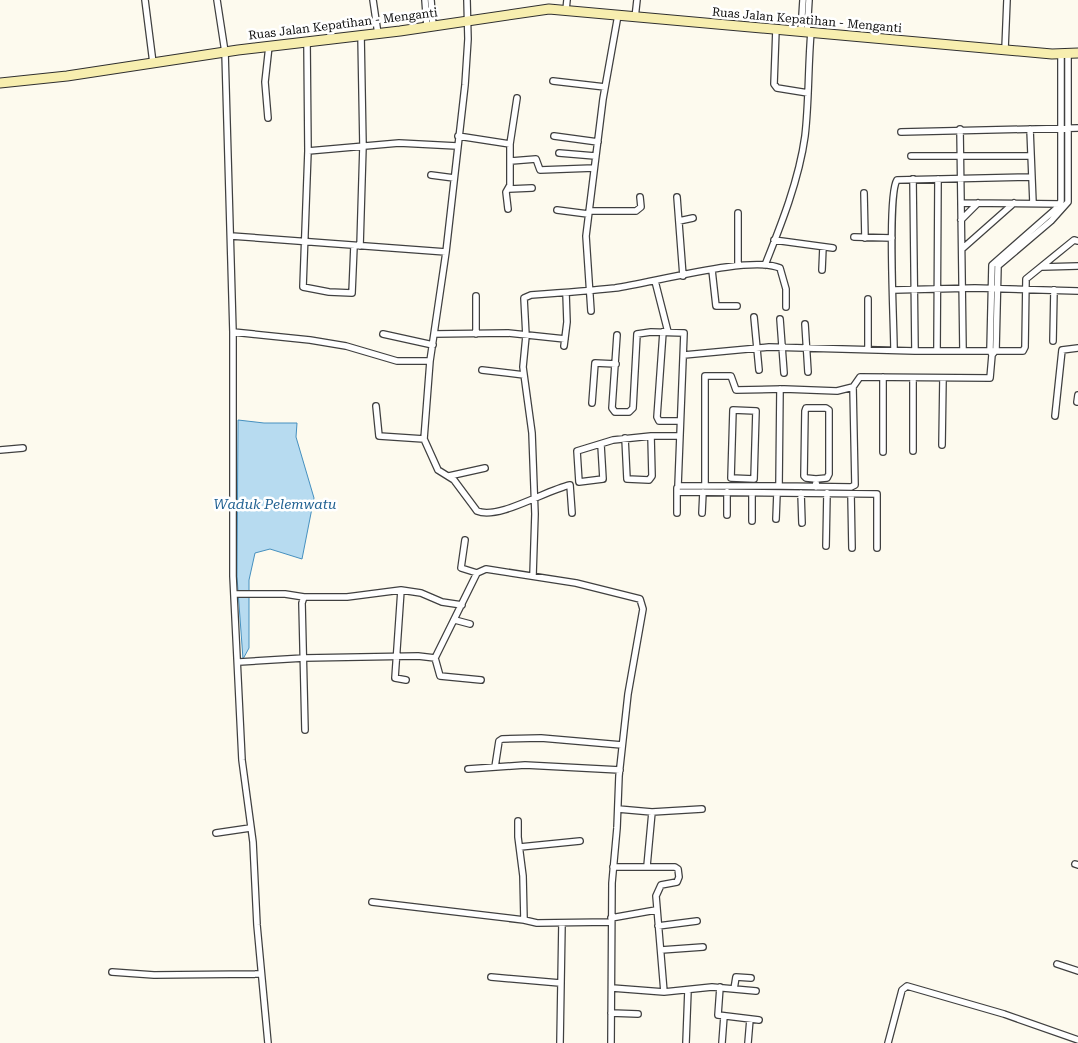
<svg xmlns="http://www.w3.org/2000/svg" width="1078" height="1043" font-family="'Roboto Serif',serif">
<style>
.water{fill:#b7dbf0;stroke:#4690bf}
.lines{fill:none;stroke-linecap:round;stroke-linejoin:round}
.minor-casing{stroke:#404040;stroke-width:8}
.secondary-casing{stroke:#2f2f2f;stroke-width:11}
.minor{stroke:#fff;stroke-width:5.5}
.secondary{stroke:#f7eeaf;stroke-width:9}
.labels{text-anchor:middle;stroke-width:5;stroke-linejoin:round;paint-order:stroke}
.street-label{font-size:12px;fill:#0d0d0d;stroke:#fff}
.water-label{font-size:14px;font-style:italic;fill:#226292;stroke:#fff}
</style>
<rect width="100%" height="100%" fill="#fdfaee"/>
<path class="water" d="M238,420L264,423H297L296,437L314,498L302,559L270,549L255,553L249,580V648L243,659L237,577Z"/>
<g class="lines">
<defs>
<path id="minor" d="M145,0L153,63
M217,0L225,52L233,332V576L242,760L253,842L257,925L268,1043
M373,0L378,34
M425,0L427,27
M431,0L433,26
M467,0L468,39L465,85L446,252L430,361L424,439L438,470L454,480L477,511C499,520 546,490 570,485L572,513
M566,10L567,0
M635,18L637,0
M776,29L774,84L777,88L808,93
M801,31L803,0
M807,32L809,0
M307,42L308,151L303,287L329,292L352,293L354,246
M1005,49L1007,0
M1061,54V201L1058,207L992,265L990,350L992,355L996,350L998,266L1051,221L1068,202V55
M553,81L605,87
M268,118L265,82L269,46
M960,129L963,350
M1030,129L1033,203
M901,132L1078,128
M458,136L510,144
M554,136L598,142
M308,151L399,143L457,146
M559,153L595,156
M911,156H1031
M511,161L536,159L540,170L594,168
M431,175L454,178
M913,179L915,351
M509,189L532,188
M864,193L865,238
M677,197L683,276
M961,203L1061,204
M508,209L506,192L510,185V144L517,98
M557,210L588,214
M589,211H636L641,207L640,197
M961,220L978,203
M679,221L693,218
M231,236L446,252
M854,237L892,238
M774,240L833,248
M360,246L363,146L361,35
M962,249L1014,203
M738,265V213
M765,265C781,225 799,180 805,136C809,102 808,67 811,32
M1042,267L1078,266
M712,270L716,306H737
M822,270L823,247
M655,281L668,332
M894,290L975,288L1078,291
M868,299V349
M591,311L586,236L603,99L618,15
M754,317L759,370
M780,319L784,373
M805,324L808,372
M233,332L310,340L346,346L397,361H430
M663,332L657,417L659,421H680
M383,334L433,345
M434,334L508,333L565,339
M476,334V296
M617,335L612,408L615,412H629L633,408L637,334L651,332L684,333L678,486H779L780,389
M1053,341L1054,290
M564,346L567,322L566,293
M894,350C894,323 887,195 897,180L1032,177
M937,350L938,179
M684,355L769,347L915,351H1023L1025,347L1026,279L1074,240L1078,241
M482,370L524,375
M913,378V451
M1077,402L1078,395
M592,403L595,363L616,364
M376,406L379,436L424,439
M733,410L756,411L754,479L731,478Z
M1055,416L1062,350L1078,348
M625,438L627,479L649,480L652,476L651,436H679
M601,445L603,479L579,482L577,451L613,440L651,436
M942,445L943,378
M0,450L23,448
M883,452V377
M449,476L485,468
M705,486V376H731L736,390L784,389L837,391L853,387L860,377L990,378L992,355
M779,486L851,487L855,485L853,387
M816,487V479L806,478L804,476L805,411L806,408H826L829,410V474L827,478L816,479
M677,492L877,494V548
M801,493L802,523
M851,494L852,548
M677,513V488
M702,513L703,492
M727,515V492
M776,519L777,493
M752,521V493
M465,540L461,568L477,573
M826,546L827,493
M533,575L535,514L532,433L523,367L526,336L524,298L531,295C559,293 587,291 615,288C652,283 750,255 780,268L786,289V307
M401,590L395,678L406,680
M235,594H285L304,597
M455,620L470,624
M435,658L440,676L481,680
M239,662L304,658L418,656L435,658L477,573L486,569L576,583L640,599L643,609L628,694L619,776L617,828L612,883L611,1043
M305,730L302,603L304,597H347L401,590L421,593L442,602L462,605
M495,767L499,741L502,739L541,738L622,745
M468,769L525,765L620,770
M618,809L652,812L702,809
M518,821V837L523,876L524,920L537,923L611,922
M216,833L250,828
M520,847L580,841
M1075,864L1078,865
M647,866L652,812
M613,867H675L678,869L679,877L677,882L661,885L656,896L664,992
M372,902L524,920
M611,918L656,910
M658,926L697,921
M661,950L703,947
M1057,964L1078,971
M112,972L154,975L261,974
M491,977L560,983
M720,987L718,1015L759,1020
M612,988L664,992L712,987L756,991
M734,989L736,977L751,978
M611,1013L638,1014
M560,1043L562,923
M686,1043L688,990
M722,1043L724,1016
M748,1043L750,1019
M888,1043L902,990L907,986L1004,1014L1078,1040"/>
<path id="secondary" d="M0,83L67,76L238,50L400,31L549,9L1052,54L1078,53"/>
</defs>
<use href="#minor" class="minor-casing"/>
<use href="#secondary" class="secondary-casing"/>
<use href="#minor" class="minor"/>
<use href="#secondary" class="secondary"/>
</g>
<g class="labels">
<g class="street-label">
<text transform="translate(807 20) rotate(5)" y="4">Ruas Jalan Kepatihan - Menganti</text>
<text transform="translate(343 24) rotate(-7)" y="4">Ruas Jalan Kepatihan - Menganti</text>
</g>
<g class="water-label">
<text x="275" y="509">Waduk Pelemwatu</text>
</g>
</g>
</svg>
